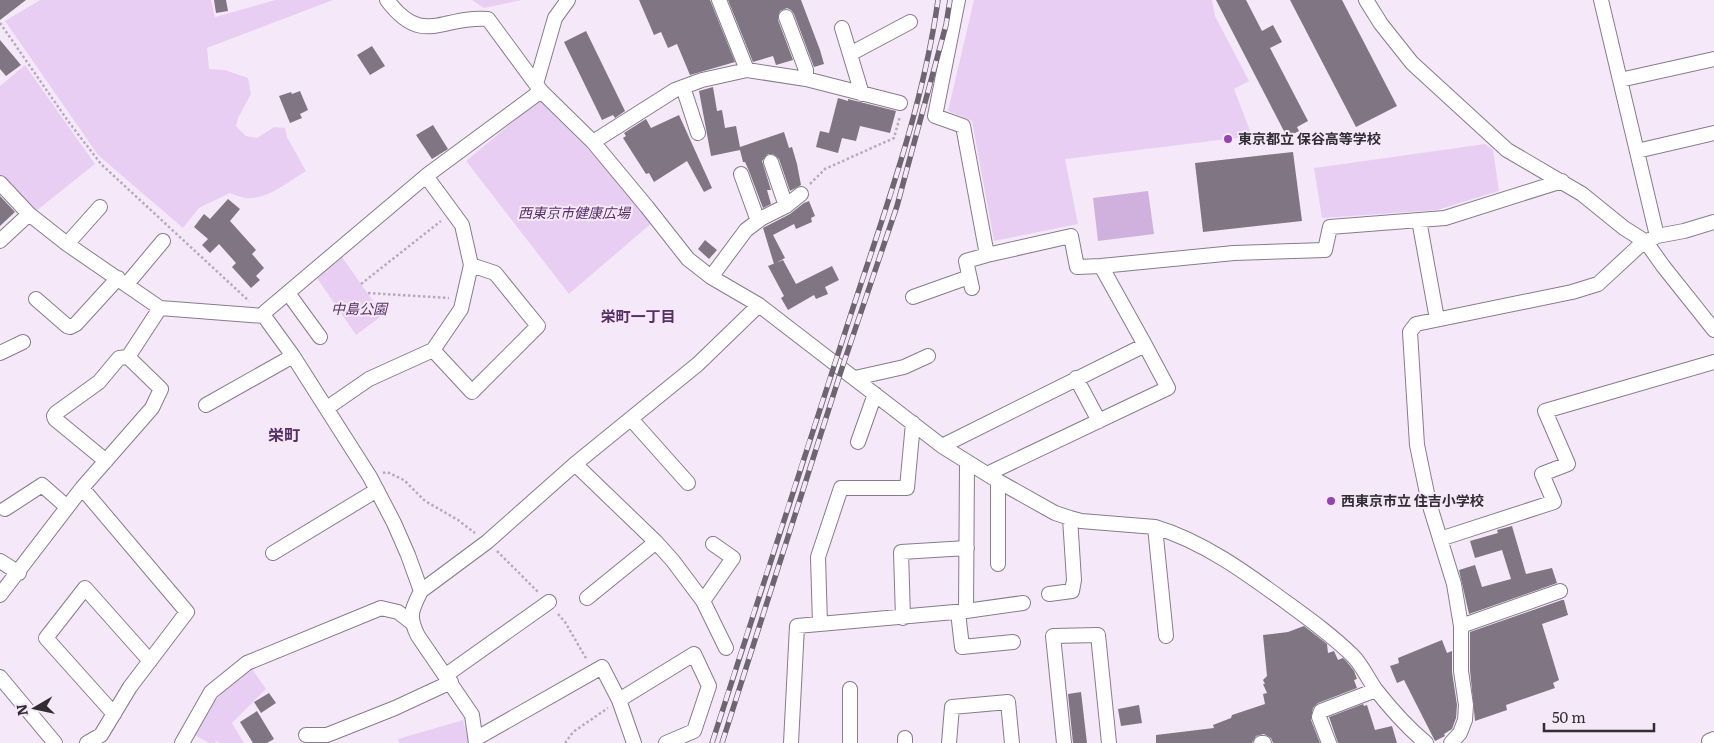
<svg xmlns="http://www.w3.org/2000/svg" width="1714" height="743" font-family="Literata,'Noto Sans JP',serif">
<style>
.green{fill:#e9cef4}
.water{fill:#d0b0dd}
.building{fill:#7f7583}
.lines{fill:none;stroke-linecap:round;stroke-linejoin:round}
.minor-casing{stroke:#867c8a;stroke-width:16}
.path{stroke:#b6acb9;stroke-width:2.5;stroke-dasharray:2.5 2.5;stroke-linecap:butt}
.minor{stroke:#fff;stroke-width:14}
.rail-casing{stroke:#6d6670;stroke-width:5.5}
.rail{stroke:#f5e9f9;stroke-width:4;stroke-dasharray:11;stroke-linecap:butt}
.poi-dot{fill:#9442b1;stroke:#f5e9f9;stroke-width:2}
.labels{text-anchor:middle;stroke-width:4;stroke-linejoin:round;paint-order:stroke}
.poi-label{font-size:14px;font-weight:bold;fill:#312d33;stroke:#f5e9f9;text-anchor:start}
.park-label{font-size:14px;font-style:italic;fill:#572e66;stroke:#f5e9f9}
.neighbourhood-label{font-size:15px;font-weight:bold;fill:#572f66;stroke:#f5e9f9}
.quarter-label{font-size:16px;font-weight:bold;fill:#572f66;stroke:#f5e9f9}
</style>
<rect width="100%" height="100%" fill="#f5e9f9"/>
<path class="green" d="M40,0H211L215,17L275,0H333L207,48L209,69L225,70L248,78L251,94L238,118L236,126L246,136L257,138L274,127L285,128L287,137L306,171C288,182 268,200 245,198C240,197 235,195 230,193L199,208L183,228L98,155L5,21Z
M472,0H522L484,8Z
M974,0H1212L1215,16L1249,81L1234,89L1252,136L1065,159L1078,224L994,241L972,121L948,111Z
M25,65L95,164L36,211L0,178V86Z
M539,100L589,150L653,222L569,294L466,161Z
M1485,144L1493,150L1499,191L1437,210L1322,218L1314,168Z
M342,257L383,315L356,335L317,278Z
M252,669L266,689L232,723L244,743H220L216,741L215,743H209L193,734L211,705L225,690Z
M463,720L469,743H399L398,739Z"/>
<path class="water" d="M1148,191L1154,234L1098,241L1093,198Z"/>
<path class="building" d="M0,0H26L0,20Z
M214,0H226L228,11L216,13Z
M639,0H710L735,62L690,75L677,44L668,48L661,32L654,35Z
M728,0H801L820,50L824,64L814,67L794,14L791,10L787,8L780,11L778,20L793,60L776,65L773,56L753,62Z
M1216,0H1246L1262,31L1273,25L1282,42L1270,48L1308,121L1297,127L1299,131L1287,137Z
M1290,0H1342L1397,106L1356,127Z
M586,31L625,111L615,118L613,115L602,120L564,42Z
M0,40L21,65L6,76L0,69Z
M372,46L385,66L370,75L357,55Z
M713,87L717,111L722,110L725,128L736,126L740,147L784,132L789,148L792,147L797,164L801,185L790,191L779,159L773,154H768L762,161L771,190H767L771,204L763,208L749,171L745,162H743L740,150L711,156L699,91Z
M300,91L308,110L300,114L302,118L290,123L279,96L291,92L292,94Z
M838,98L848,101V99L896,111L890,133L860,126L856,141L842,138L838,153L816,147L820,131L829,133Z
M679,115L712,188L704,192L687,161L654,182L649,173L646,174L623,138L626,136L624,133L646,119L651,128Z
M433,125L448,149L432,159L416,135Z
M1293,152L1302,221L1203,232L1195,163Z
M0,196L15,212L0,226Z
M228,199L240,209L230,221L256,250L252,254L264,268L256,276L260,280L251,288L232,267L236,263L219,244L210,253L202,245L208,239L194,227L204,214L210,219Z
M809,201L815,216L811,218L812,222L796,229L794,224L773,235L785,258L774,264L763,228L790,214L804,203Z
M705,240L717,250L709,259L698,249Z
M783,260L796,284L832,266L839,280L825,287L828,294L816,299L814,295L788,310L781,298L784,296L768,266Z
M1512,526L1526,574L1552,568L1557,583L1469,614L1459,570L1475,565L1482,587L1511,579L1502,550L1475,558L1470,541L1498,533L1497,530Z
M1562,600H1564L1568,615L1542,624L1559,680L1553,683L1555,688L1506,705L1507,710L1475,721L1470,670V632Z
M1304,626L1327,644L1328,653L1334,651L1338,660L1343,658L1347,662L1354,671L1357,679L1354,680L1357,688L1318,703L1313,708L1311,720L1320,743H1273L1271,738L1264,734L1256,736L1252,743H1156V735L1214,728L1213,725L1231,718L1232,715L1265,704L1263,694L1267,693L1263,684H1265L1263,680L1267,676L1263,635L1288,632Z
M1442,640L1447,653L1452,651V672L1457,705L1456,718L1452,729L1444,734L1445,736L1435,741L1404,680L1397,683L1390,666L1399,663L1398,658Z
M1081,692L1087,743H1073L1068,694Z
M269,693L276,703L261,713L254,702Z
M1363,704L1364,706L1367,705L1375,730L1392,726L1397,743H1338L1329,717Z
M1139,705L1142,723L1121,726L1118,709Z
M257,711L274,739L267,743H253L240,722Z"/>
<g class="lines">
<defs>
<path id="minor" d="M387,0C423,48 442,15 488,19L541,91L593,142L647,207L688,259L711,277L759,305L942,446L998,481L1055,513L1070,518L1081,521L1155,527C1205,542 1249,575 1290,605C1312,621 1334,637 1353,656C1362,665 1368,679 1376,690C1391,709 1408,728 1426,743
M719,0L747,70
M958,0L935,116L963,126L987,255L1071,236L1077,267L1101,266L1234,253L1325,250L1330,227L1445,218L1562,181
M1366,0L1381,24L1412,63L1507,150L1582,194L1624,228L1646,242L1663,266L1714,330
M1601,0L1657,236
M786,17L806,70V79
M842,28L862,94
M850,54L910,22
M1620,80L1714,59
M536,84L555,18L568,0
M683,87L698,133
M593,142L675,90L702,80L747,70L806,79L900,103
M1637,151L1714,133
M771,162L786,206
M741,174L758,221
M0,183L29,214L67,244L160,308L128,357L161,389L152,408L82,488L0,595
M1419,220L1437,319
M0,241L29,214
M67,244L100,207
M1101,266L1145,345
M711,277L746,230L762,218L786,206L801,194
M127,284L163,241
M972,288L966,261L987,255
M288,293L320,337
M913,297L969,277
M36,299L67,326L70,327L76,324L118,278
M160,308L264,316L265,312L426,176L541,91
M264,316L293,356L370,477L394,523L408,555L421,591C411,611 408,616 418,636L472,715L476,743
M433,350L472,392L538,326L495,273L471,265
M0,353L23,342
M855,378L904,367L928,356
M1076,378L1099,421
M206,405L293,356
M327,408L369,379L433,350L461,309L471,265L462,225L426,176
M631,419L688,483
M858,442L875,394
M942,446L1145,345L1168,388L987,474
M106,461L55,419L54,416L56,413L99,382L119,358L128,357
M575,464L656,542L587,598
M998,481V564
M82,488L187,612L130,687L101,735L87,743
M5,509L42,485L67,507
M1155,527L1166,636
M1440,539L1554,502L1542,474L1568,464L1545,411L1714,362
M656,542L673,561L703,601L726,648
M273,553L377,490
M0,561L19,573
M421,591L487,542L575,464L698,364L759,305
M1049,594L1072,591L1074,580L1070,518
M703,601L733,558L713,544
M966,611L1023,603
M958,612L962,647L1013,642
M903,618L901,552L967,548
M820,624L818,557L841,488H907L913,423
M1461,626L1560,591
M446,675L549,602
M0,677L55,743
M619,700L694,654L709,686L694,731L666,743
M114,714L46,638L85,588L150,661
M306,735H327L395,708L451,682
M477,738L602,667L619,700L634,743
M182,743L211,692L247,663L381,608L398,612L411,622
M791,743L797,626L966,611L967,462
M850,743V689
M905,743V738
M949,743L952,707L1008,702L1012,743
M1064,743L1053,636L1098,635L1109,743
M1261,743H1264
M1329,743L1319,717L1321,711L1376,690
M1451,743L1460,733L1465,720L1466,705L1461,671V626L1454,584L1429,503L1417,445L1410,332L1416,324L1572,292L1598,284L1638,247L1646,242L1657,236L1684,231L1714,222
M1710,743L1709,741L1714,739"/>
</defs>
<use href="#minor" class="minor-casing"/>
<path class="path" d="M0,23L68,121L101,164L249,301
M810,184L825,169L894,138L900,116
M361,284L441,221
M368,293L449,298
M383,473L387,472L404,480L425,501L458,520L475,533
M497,551L539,593
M558,614L565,622L587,660
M565,743L573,732L608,708"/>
<use href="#minor" class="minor"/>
<defs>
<path id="rail" d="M712,743C757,602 803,461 849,320C883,216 923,108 938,0
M722,743L842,368L897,206L946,25L950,0"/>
</defs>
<use href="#rail" class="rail-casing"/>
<use href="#rail" class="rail"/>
</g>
<g class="poi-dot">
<circle cx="1228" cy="139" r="5"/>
<circle cx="1331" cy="501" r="5"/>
</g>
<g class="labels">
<g class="poi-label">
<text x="1238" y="144">東京都立 保谷高等学校</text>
<text x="1341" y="506">西東京市立 住吉小学校</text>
</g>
<g class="park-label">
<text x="574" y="218">西東京市健康広場</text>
<text x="359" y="314">中島公園</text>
</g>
<g class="neighbourhood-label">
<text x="638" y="322">栄町一丁目</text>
</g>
<g class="quarter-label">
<text x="284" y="441">栄町</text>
</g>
</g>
<g transform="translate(35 708) rotate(261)" stroke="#f5e9f9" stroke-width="4" paint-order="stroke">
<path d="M0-4L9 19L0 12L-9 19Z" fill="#312d33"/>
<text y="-8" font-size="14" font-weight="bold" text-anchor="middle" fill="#312d33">N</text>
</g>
<path d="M1544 723v8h110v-8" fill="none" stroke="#312d33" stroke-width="2.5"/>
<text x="1552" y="723" font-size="15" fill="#312d33" stroke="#f5e9f9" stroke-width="4" paint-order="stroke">50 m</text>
</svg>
